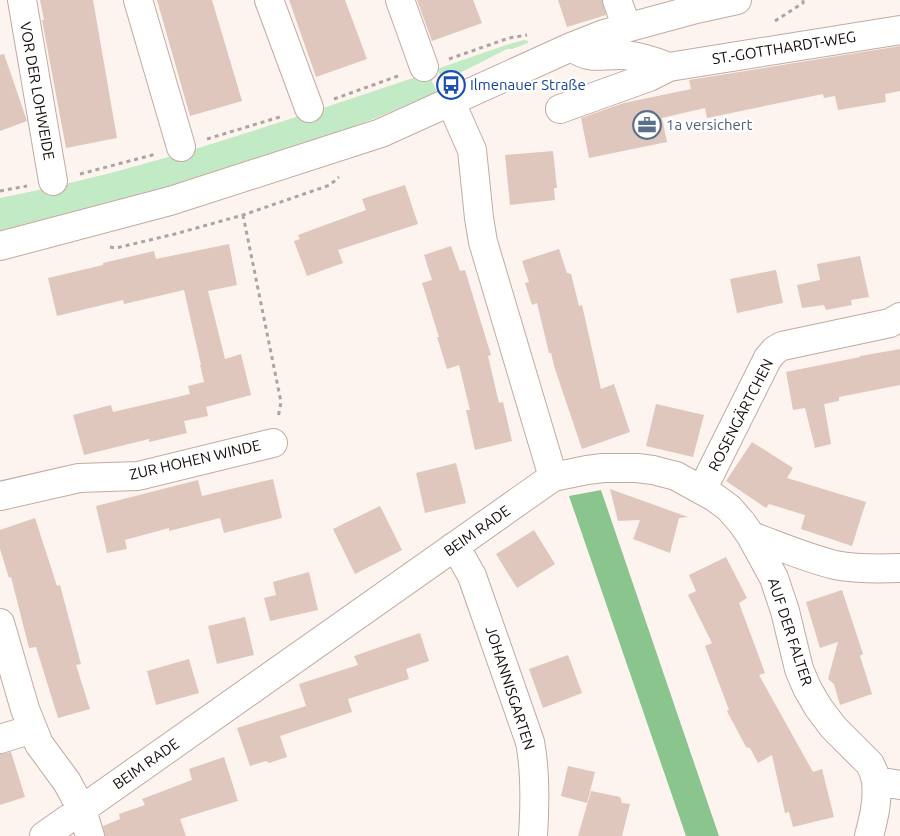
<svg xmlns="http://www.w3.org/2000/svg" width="900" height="836" font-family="Ubuntu,sans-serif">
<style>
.green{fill:#c2eac4}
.forest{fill:#8ac58e}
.building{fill:#dfc7bd}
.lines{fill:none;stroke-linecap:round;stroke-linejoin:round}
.minor-casing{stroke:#c2aaa1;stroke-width:30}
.path{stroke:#ada4a0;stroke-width:3;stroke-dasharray:4 4;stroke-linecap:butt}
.minor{stroke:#fff;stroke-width:28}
.labels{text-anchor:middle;stroke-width:4.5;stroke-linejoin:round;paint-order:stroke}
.street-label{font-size:15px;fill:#130c08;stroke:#fff}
.transit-label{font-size:15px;fill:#164399;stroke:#fff;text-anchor:start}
.service-label{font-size:15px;fill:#4e5e75;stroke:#fff;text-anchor:start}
</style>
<rect width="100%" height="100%" fill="#fdf3ef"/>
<path class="green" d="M524,40L528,41V43L512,49H507L448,79L445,84L437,69L506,45Z
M428,73L437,92L376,118L300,146L175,187L65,217L0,232V198C49,188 99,177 147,163C242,136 335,104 428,73Z"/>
<path class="forest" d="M601,490L719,836H686L569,496Z"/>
<path class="building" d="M40,0H93L117,138L66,148L42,20H44Z
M157,0H212L242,101L190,116Z
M289,0H345L367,59L316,77Z
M417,0H473L482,23L432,41Z
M558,0H602L606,15L567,27Z
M900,46V91L885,94L886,102L838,110L835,96L824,98L823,94L707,118L705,108L662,118L667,142L589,158L581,118L624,103L691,89L689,80Z
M4,54L27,121L0,131V55Z
M553,151L557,188H554L555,200L510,205L505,155Z
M405,185L418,224L338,250L343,263L307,276L294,241L300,239L298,235L366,210L362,199Z
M229,244L237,285L208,291L225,359L241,354L251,395L206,407L208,416L184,421L187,433L149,442V439L84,455L73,415L111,405L113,412L190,394L188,386L204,382L200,365H201L184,290L124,304L123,300L57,316L48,278L103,265V263L154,251L156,259Z
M451,246L460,271L465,270L491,355L488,356L499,403L503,402L512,441L475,450L466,410H470L459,365L447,369L437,337H439L422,283L432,280L424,255Z
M559,249L567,273L571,274L579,306L582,305L601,389L614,384L630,432L582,449L555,369L551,353H549L537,303L532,305L525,283L529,282L522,261Z
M860,256L869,297L851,300L852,305L826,310L824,305L802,308L797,285L820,280L817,264Z
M776,270L783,303L737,313L730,279Z
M900,349V385L839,397V401L824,404L831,444L815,448L805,408L793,410L786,372L860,357V356Z
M656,404L704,415L693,457L646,446Z
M752,442L793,468L787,478L866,502L852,546L801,529L805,515L769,504L766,508L726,481Z
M456,463L466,503L425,513L416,473Z
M273,479L282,518L224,533L220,518L169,531V528L125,540L127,549L107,553L96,506L198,480L202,496Z
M610,489L688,517L679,518L670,553L633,539L640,520L618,521Z
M380,506L402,550L355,574L333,529Z
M35,518L57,586L60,585L81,664L76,665L90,709L58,718L36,647L29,648L11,577L9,578L0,549V530Z
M534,530L555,564L517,588L496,554Z
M726,557L747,598L739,603L765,673L759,675L813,772L822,769L834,817L793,827L789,812L785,813L772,755L758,763L750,748L746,747L727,711L729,710L705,646L712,643L688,595L696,591L689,575Z
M309,572L318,610L270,621L264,598L276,595L273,582Z
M842,590L863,654L860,656L872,694L840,705L834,684L828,679L838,642L820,648L806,602Z
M245,617L254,655L217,664L208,626Z
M420,633L429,661L406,669L409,679L348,699L352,712L280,736L287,757L269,763L266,761L250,766L237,728L306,706L299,684L358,665L354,656Z
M568,655L582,693L543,708L529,669Z
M189,659L199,693L156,705L147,671Z
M11,752L25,797L0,805V754Z
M224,757L238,801L180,819L186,836H105L103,826L120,819L119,814L145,805L142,799L192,780L189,769Z
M568,766L595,772L587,803L561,796Z
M591,791L620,797L622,803L630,804L622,836H578Z"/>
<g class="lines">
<defs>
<path id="minor" d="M22,0L53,181
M138,0L181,147
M269,0L309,108
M400,0L424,67
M617,0L627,28
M571,47C592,60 597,55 619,55C634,55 655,61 669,67L900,30
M449,103L456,114L472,150L479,218L483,242L553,477
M560,109L649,77L669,67
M0,246L170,201L381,133L571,47L604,34L696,9L737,0
M702,490L768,358L775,350L782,346L890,323L900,317
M0,496L79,478L138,476L273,443
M751,536C779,546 806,558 835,565C856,569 878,569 900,568
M453,547L463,560L472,576L530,742C536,773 535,805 533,836
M0,623L25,709L39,744L67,782L82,810L90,836
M0,739L33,729
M44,836L553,477L587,470L603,468H637L653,470L676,476L714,497L729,508L742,523L751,536L774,578L785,611L799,669L807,688L818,707L833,727L870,764L874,773L876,781L900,785
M869,836C874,817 878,801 876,781"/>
</defs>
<use href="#minor" class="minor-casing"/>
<path class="path" d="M775,21L803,3V0
M449,59L509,38L527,35
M334,99L398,76
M207,139L283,116
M80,174L156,154
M0,191L27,186
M243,215L281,402L278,418
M110,247L116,248L175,234L243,215L330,185L339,177"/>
<use href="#minor" class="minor"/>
</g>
<defs>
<symbol id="bus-ring" viewBox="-11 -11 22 22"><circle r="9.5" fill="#fff" stroke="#1a4fb4" stroke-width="1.5"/><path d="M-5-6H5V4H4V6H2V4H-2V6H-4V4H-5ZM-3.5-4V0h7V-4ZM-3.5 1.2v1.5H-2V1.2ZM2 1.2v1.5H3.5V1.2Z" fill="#1a4fb4"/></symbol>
<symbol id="office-ring" viewBox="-11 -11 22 22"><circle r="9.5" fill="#fff" stroke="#5c6f8a" stroke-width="1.5"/><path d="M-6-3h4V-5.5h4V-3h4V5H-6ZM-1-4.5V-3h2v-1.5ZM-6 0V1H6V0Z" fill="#5c6f8a"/></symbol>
</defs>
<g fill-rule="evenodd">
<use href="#bus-ring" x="435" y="69" width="32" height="32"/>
<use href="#office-ring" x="631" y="109" width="32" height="32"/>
</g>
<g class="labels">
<g class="street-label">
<text transform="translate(784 48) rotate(-9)" y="5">ST.-GOTTHARDT-WEG</text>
<text transform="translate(37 91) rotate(80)" y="5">VOR DER LOHWEIDE</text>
<text transform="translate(741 415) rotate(-63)" y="5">ROSENGÄRTCHEN</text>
<text transform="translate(195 460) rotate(-13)" y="5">ZUR HOHEN WINDE</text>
<text transform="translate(477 531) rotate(-35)" y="5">BEIM RADE</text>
<text transform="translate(790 632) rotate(72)" y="5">AUF DER FALTER</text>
<text transform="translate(510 688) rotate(72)" y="5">JOHANNISGARTEN</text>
<text transform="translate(146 764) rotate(-35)" y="5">BEIM RADE</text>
</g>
<g class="transit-label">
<text x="470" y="90">Ilmenauer Straße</text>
</g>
<g class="service-label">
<text x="666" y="130">1a versichert</text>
</g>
</g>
</svg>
